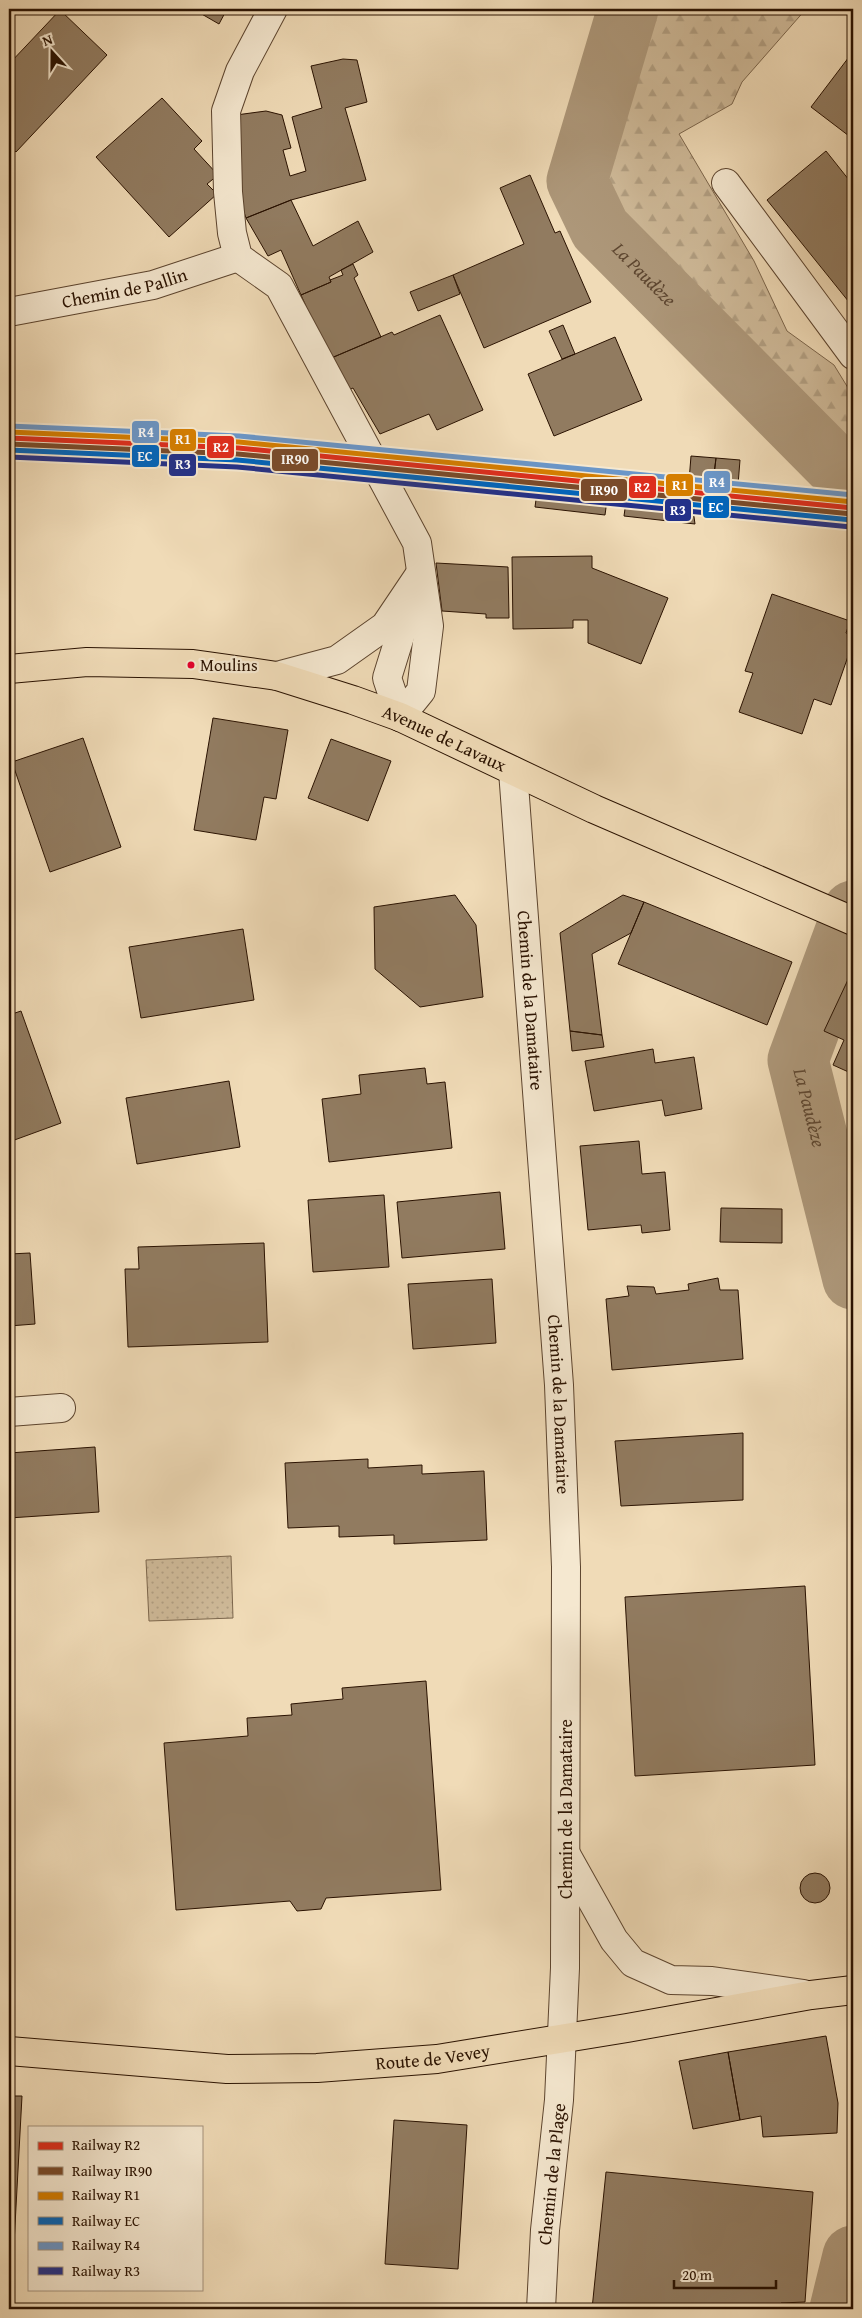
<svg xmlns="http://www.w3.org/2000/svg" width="862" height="2318" font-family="'Gentium Book Plus',serif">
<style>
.forest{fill:url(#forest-firs);stroke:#7c664c}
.park{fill:url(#park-dots);stroke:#7c664c}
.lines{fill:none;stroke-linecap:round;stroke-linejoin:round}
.river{stroke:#ad9779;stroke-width:61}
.building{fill:#917b60;stroke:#2a1201}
.minor-casing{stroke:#5c442e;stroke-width:30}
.major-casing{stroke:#2a1201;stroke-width:30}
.minor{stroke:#f5e8d0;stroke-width:28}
.major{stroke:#f0dbb7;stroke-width:28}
.rail-1-casing{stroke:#f5e8d0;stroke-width:9}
.rail-2-casing{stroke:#f5e8d0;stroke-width:9}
.rail-3-casing{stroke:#f5e8d0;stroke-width:9}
.rail-4-casing{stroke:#f5e8d0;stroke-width:9}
.rail-5-casing{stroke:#f5e8d0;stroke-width:9}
.rail-6-casing{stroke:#f5e8d0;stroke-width:9}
.rail-1{stroke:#dd2e1d;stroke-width:5}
.rail-2{stroke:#7a4b2a;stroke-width:5}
.rail-3{stroke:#d57e00;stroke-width:5}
.rail-4{stroke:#0065bd;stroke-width:5}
.rail-5{stroke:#6a96c8;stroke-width:5}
.rail-6{stroke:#233189;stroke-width:5}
.bus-dot{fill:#e4002b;stroke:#f5e8d0;stroke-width:2}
.labels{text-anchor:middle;stroke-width:4.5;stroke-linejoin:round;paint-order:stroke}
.bus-label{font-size:17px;fill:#2a1201;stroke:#f5e8d0;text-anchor:start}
.street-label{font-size:18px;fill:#2a1201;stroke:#f5e8d0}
.water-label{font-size:19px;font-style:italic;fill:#5e4731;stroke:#f5e8d0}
.line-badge{stroke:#f5e8d0;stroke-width:2}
.badge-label{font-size:14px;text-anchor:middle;font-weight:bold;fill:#fff}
</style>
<defs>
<pattern id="forest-firs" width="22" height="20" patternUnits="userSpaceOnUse" patternTransform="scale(1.25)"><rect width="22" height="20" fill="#ceb998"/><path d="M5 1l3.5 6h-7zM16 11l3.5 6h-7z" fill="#b19e81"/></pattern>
<pattern id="park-dots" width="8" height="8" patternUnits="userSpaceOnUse" patternTransform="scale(1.25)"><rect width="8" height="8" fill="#ceb998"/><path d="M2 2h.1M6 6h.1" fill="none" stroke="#b19e81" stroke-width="1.8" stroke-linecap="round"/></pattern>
</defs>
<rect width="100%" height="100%" fill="#f0dbb7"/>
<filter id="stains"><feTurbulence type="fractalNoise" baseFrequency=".004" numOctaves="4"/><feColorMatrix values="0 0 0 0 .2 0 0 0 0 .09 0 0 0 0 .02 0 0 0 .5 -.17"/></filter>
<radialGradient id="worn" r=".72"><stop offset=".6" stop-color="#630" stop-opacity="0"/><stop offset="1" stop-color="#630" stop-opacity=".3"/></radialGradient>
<path class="forest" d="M599,9H806L742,82L732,104L679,134L754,261L787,331L834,365L853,396V480H847L591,220L567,172L564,122Z"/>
<path class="park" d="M231,1556L233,1618L149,1621L146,1560Z"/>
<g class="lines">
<g class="river">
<path id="s1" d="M628,9L577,181L600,229L853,484"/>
<path id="s2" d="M853,911L798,1060L853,1279"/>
<path d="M840,2309L853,2256"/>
</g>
</g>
<path class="building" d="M193,9H227L219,24Z
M60,10L107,55L16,152L9,146V64Z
M852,53L853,54V139L811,107Z
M343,59L357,60L367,102L345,108L366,180L291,200L246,218L236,189V115L266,111L282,115L291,148L283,150L290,176L306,171L292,117L322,108L311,66Z
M162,98L202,141L194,149L218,175L207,184L217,194L169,237L96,157Z
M826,151L853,185V307L767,200Z
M530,175L555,233L560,231L591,302L484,348L453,275L524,244L500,188Z
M291,200L313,246L358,221L373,252L329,277L331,282L301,295L281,250L268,256L246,218Z
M353,264L358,275L354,278L381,337L329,359L301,295L331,282L330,280L343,275L341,270Z
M453,275L460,294L418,311L410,292Z
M440,315L483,410L437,430L429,414L380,434L353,388L344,392L329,359L392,332L394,335Z
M563,325L575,354L562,359L549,331Z
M615,337L642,400L554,436L528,374Z
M691,456L716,458L713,483L689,481Z
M716,458L740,460L738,485L713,483Z
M540,470L610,478L605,515L535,507Z
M629,480L689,481L695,524L624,516Z
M592,556V568L668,598L641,664L588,643V620H573V628L513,629L512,557Z
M436,563L508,567L509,618H486V614L442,611Z
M772,594L850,621L846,633L853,636V642L831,705L814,699L802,734L739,712L753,673L745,671Z
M213,718L288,730L276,799L264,797L256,840L194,830Z
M83,738L121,847L50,872L12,762Z
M331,739L391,761L368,821L308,798Z
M455,895L476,925L483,997L420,1007L375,969L374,907Z
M623,895L644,902L631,933L592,954L602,1035L570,1031L560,933Z
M644,902L792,962L767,1025L618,964Z
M243,929L254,1000L141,1018L129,947Z
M853,969V1074L833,1065L844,1040L824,1031Z
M21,1011L61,1123L9,1142V1015Z
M570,1031L602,1035L604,1047L572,1051Z
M653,1049L655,1063L694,1057L702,1109L665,1116L662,1100L594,1111L585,1061Z
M425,1068L427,1084L445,1082L452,1148L329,1162L322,1099L361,1094L359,1075Z
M229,1081L240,1147L137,1164L126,1098Z
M639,1141L642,1174L665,1172L670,1230L642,1233L641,1225L588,1230L580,1146Z
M500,1192L505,1249L402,1258L397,1202Z
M384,1195L389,1267L313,1272L308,1200Z
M721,1208L782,1209V1243L720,1242Z
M264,1243L268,1342L128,1347L125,1269H139L138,1247Z
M30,1253L35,1324L9,1326V1254Z
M718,1278L720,1290H738L743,1359L612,1370L606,1299L629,1296L627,1286L654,1287L656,1294L689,1290L688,1284Z
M492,1279L496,1343L413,1349L408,1284Z
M743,1433V1500L621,1506L615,1441Z
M95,1447L99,1512L9,1518V1453Z
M368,1459V1468L422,1465V1474L484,1471L487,1540L394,1544V1535L339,1537V1526L288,1528L285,1463Z
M805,1586L815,1765L635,1776L625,1597Z
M426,1681L441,1890L326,1898L321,1909L297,1911L290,1901L176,1910L164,1743L248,1736L247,1718L292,1715L291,1704L343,1699L342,1688Z
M800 1888a15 15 0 1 1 30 0a15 15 0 1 1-30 0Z
M826,2036L838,2103L837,2133L763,2137L761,2116L740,2120L728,2052Z
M728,2052L740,2120L693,2129L679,2061Z
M9,2096H22L14,2244H9Z
M394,2120L467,2125L458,2269L385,2264Z
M606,2172L813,2192L805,2302L781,2303V2309H592Z"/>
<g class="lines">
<defs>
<g id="minor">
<path d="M273,9L240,71L226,111L228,192L232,233L238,257L279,286L417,543L429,626L421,691L400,717"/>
<path d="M726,183L853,355"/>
<path id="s3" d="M9,312L153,285L238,257"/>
<path d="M277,676L337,660L385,626L420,574"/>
<path d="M400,717L387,678L410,604"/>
<path id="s4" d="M513,771L559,1385L566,1567L565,1968L559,2100L545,2230L541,2309"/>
<path d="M9,1412L61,1408"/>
<path d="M567,1856L614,1940L633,1963L671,1980L712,1981L804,1994"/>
</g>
<g id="major">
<path id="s5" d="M9,669L87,662L139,663L193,664L277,676L353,700L400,717L594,809L853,921"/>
<path id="s6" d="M9,2051L227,2069L317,2068L437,2059L627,2028L811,1995L853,1990"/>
</g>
</defs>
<use href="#minor" class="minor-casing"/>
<use href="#major" class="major-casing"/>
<use href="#minor" class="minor"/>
<use href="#major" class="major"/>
<defs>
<path id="rail-1" d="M9,438L238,448L853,508"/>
<path id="rail-2" d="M9,444L238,454L852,514"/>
<path id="rail-3" d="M9,432L239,442L853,502"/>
<path id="rail-4" d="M9,450L237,460L852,520"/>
<path id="rail-5" d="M9,426L239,436L853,495"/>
<path id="rail-6" d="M9,457L237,467L851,527"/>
</defs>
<use href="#rail-1" class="rail-1-casing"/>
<use href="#rail-2" class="rail-2-casing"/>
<use href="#rail-3" class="rail-3-casing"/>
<use href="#rail-4" class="rail-4-casing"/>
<use href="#rail-5" class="rail-5-casing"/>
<use href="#rail-6" class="rail-6-casing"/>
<use href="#rail-1" class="rail-1"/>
<use href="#rail-2" class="rail-2"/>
<use href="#rail-3" class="rail-3"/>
<use href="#rail-4" class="rail-4"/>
<use href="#rail-5" class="rail-5"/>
<use href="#rail-6" class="rail-6"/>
</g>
<circle class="bus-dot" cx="191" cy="665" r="4.5"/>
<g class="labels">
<g class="bus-label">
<text x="200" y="671">Moulins</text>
</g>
<g class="street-label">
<text dy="6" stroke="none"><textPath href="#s3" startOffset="118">Chemin de Pallin</textPath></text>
<text dy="6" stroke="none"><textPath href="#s5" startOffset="448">Avenue de Lavaux</textPath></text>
<text dy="6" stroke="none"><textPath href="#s4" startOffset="230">Chemin de la Damataire</textPath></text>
<text dy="6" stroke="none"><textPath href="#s4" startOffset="635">Chemin de la Damataire</textPath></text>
<text transform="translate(566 1809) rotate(-90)" y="6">Chemin de la Damataire</text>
<text dy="6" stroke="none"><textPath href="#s6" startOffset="425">Route de Vevey</textPath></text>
<text transform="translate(552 2174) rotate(-84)" y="6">Chemin de la Plage</text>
</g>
<g class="water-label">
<text dy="7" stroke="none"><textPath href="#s1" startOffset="296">La Paudèze</textPath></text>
<text dy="7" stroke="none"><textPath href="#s2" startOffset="208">La Paudèze</textPath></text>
</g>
</g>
<g class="line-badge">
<rect x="131" y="420" width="29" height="24" rx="5" fill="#6a96c8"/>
<rect x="169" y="428" width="28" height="24" rx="5" fill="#d57e00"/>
<rect x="206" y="435" width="29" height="24" rx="5" fill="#dd2e1d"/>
<rect x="131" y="444" width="29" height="24" rx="5" fill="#0065bd"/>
<rect x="271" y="448" width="48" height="24" rx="5" fill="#7a4b2a"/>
<rect x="168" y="453" width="29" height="24" rx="5" fill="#233189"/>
<rect x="703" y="470" width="28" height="24" rx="5" fill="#6a96c8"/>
<rect x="665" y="473" width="29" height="24" rx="5" fill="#d57e00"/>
<rect x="628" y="475" width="29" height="24" rx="5" fill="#dd2e1d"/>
<rect x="580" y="478" width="48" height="24" rx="5" fill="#7a4b2a"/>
<rect x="702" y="495" width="28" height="24" rx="5" fill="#0065bd"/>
<rect x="664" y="498" width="28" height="24" rx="5" fill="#233189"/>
</g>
<g class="badge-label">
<text x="146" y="437">R4</text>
<text x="183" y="444">R1</text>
<text x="221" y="452">R2</text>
<text x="145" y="461">EC</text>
<text x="295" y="464">IR90</text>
<text x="183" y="469">R3</text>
<text x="717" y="487">R4</text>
<text x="680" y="490">R1</text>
<text x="642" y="492">R2</text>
<text x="604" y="495">IR90</text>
<text x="716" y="512">EC</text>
<text x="678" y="515">R3</text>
</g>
<rect width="862" height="2318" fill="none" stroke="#f0dbb7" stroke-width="30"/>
<rect x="10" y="10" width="842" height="2298" fill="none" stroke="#2a1201" stroke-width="2.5"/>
<rect x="15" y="15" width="832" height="2288" fill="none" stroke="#2a1201"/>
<rect x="28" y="2126" width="175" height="165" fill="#f5e8d0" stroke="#a4927d"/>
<rect x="38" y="2142" width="25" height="8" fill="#dd2e1d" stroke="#a4927d"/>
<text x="72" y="2150" font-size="15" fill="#2a1201">Railway R2</text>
<rect x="38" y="2167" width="25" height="8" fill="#7a4b2a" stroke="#a4927d"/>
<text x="72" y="2176" font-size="15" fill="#2a1201">Railway IR90</text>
<rect x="38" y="2192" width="25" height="8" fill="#d57e00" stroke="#a4927d"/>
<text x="72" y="2200" font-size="15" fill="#2a1201">Railway R1</text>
<rect x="38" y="2217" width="25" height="8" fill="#0065bd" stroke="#a4927d"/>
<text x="72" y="2226" font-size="15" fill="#2a1201">Railway EC</text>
<rect x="38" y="2242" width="25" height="8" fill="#6a96c8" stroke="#a4927d"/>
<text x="72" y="2250" font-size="15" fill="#2a1201">Railway R4</text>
<rect x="38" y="2267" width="25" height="8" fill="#233189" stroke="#a4927d"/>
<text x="72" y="2276" font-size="15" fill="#2a1201">Railway R3</text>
<g transform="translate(52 52) rotate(339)" stroke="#f5e8d0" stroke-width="4" paint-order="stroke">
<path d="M0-4L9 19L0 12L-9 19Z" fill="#2a1201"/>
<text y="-8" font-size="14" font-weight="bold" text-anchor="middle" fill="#2a1201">N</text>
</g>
<path d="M674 2280v8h102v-8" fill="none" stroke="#2a1201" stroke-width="2.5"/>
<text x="682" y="2280" font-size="15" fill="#2a1201" stroke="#f5e8d0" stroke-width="4" paint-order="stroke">20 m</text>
<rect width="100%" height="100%" filter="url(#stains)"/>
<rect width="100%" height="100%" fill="url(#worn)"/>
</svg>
